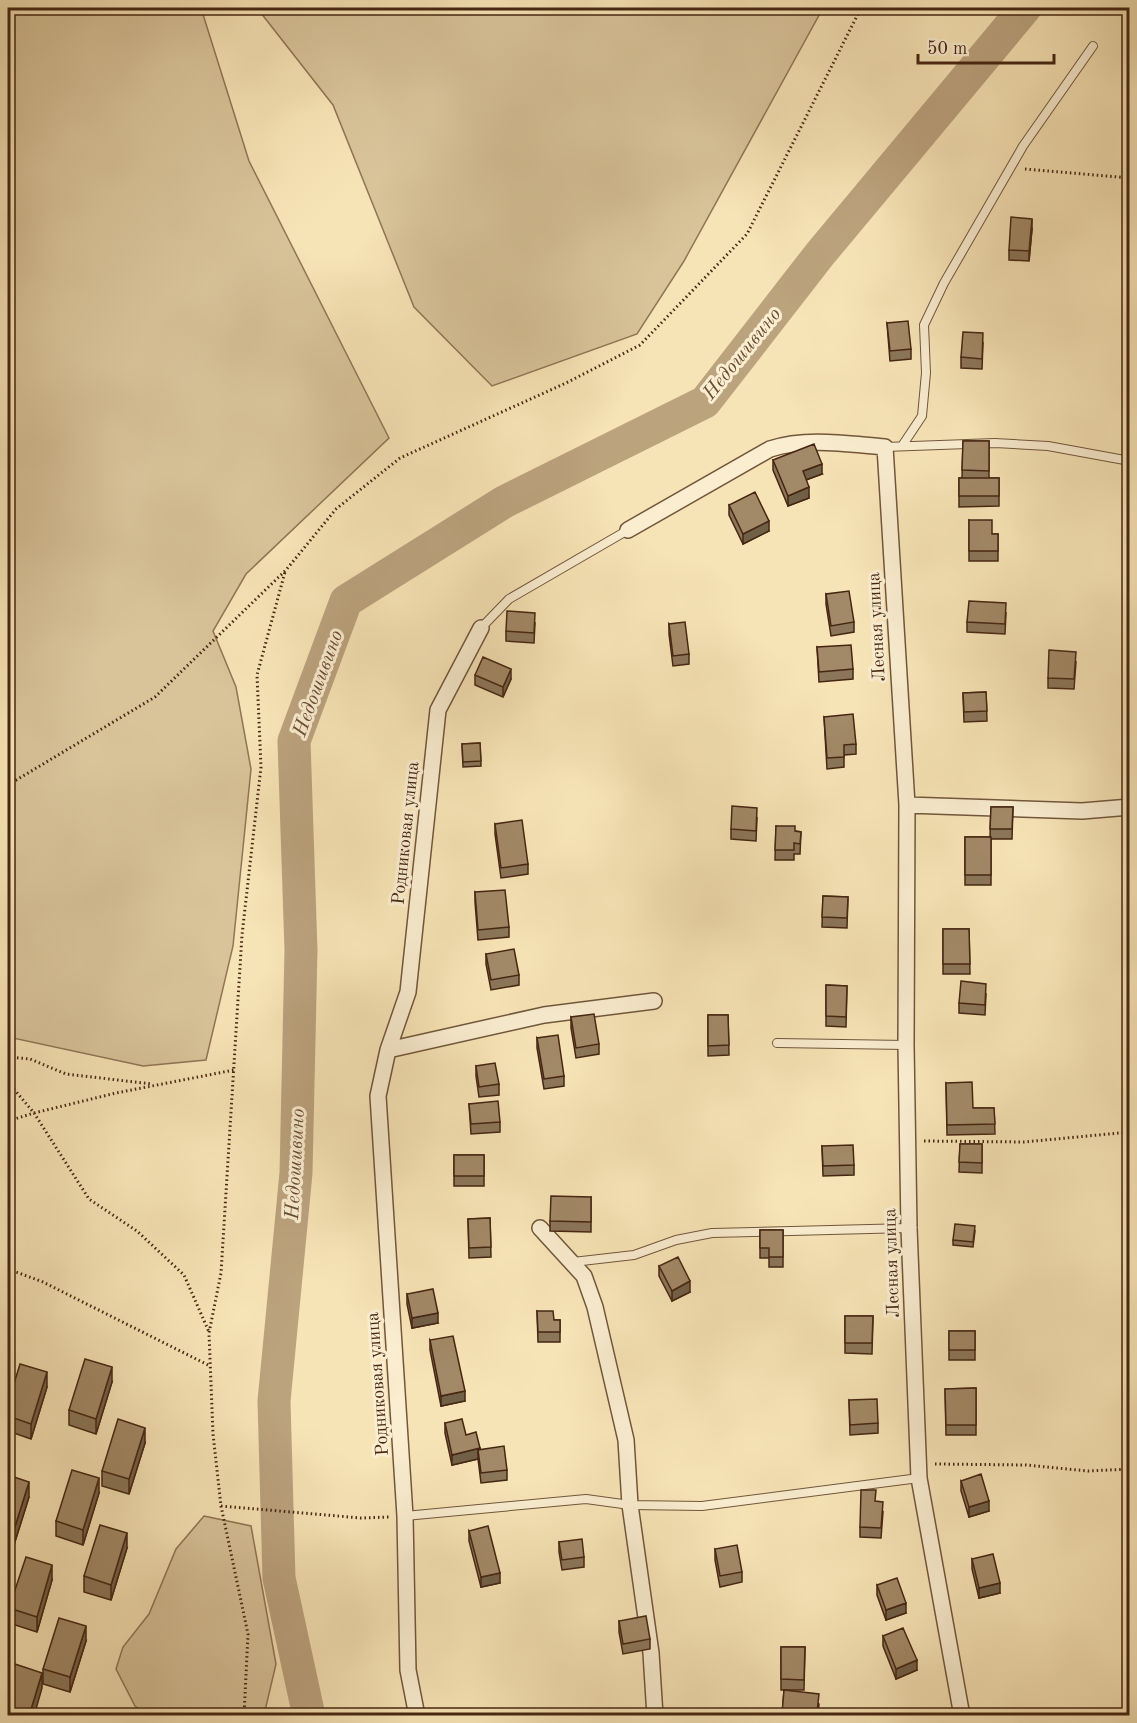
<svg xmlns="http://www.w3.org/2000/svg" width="1137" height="1723" font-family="'Old Standard TT',serif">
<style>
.green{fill:#d9c49a;stroke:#907556;stroke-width:1.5}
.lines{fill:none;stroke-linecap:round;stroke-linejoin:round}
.river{stroke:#bba37e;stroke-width:33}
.service-casing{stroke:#72563b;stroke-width:10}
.minor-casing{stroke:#72563b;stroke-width:18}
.path{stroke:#462612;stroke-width:3;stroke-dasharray:1.5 3;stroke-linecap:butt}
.service{stroke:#faedd0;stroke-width:8}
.minor{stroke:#faedd0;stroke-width:15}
.wall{fill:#8b7659;stroke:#462612;stroke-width:1.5}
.shaded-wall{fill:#716048;stroke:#462612;stroke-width:1.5}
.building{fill:#a28967;stroke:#462612;stroke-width:1.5}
.labels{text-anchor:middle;stroke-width:6;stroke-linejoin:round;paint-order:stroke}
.street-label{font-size:18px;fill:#462612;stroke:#faedd0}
.water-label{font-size:20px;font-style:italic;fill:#694c32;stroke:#faedd0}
</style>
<rect width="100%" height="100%" fill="#f7e4b6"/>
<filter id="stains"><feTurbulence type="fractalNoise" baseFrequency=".00333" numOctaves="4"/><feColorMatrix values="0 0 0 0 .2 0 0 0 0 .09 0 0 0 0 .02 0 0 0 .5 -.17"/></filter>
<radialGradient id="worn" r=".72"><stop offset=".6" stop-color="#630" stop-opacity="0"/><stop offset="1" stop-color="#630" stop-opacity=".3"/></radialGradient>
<path class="green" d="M8,8H201L249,161L389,438L246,574L213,631L236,687L251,769L233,946L206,1060L143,1066L8,1037Z
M257,8H823L684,261L637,334L492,386L414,307L333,105Z
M204,1516L251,1526L276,1664L264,1715H148L135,1706L116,1669L123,1647L149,1614L176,1549Z"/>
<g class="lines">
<path class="river" d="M309,1716L279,1578L274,1401L296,1173L301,950L294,741L346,601L504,502L705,402L820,254L1025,8"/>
<defs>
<path id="service" d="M902,446L922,416L926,373L924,325L944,283L1023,146L1093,46
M885,447L995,443L1048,446L1130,461
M481,628L509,599L628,530
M777,1043L906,1045
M573,1262L634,1255L676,1240L712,1233L909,1228
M405,1516L586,1499L630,1505L702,1506L919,1478"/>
<path id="minor" d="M628,530L770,449C807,437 847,444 885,447L907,805L906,1045L909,1228L919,1478L962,1716
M907,805L1082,811L1130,807
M388,1050L544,1015L654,1001
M540,1228L584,1276L595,1307L626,1440L630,1505L651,1653L655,1716
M417,1716L408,1670L405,1516L378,1096L388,1050L408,992L438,710L481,628"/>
</defs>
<use href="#service" class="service-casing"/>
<use href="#minor" class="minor-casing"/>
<path class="path" d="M1025,169L1130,178
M8,785L155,697L286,570L336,509L400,458L566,383L640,345L747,234L861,8
M8,1057L30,1059L66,1074L152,1084
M8,1082L34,1113L116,1093L234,1070
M8,1121L34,1113L89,1199L137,1231L184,1275L209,1332
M924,1141L1024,1142L1130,1132
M8,1269L43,1282L210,1366
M935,1464L1026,1465L1088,1471L1130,1469
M221,1506L361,1518L390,1517
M244,1716L248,1634L221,1506L213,1434L209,1333L221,1273L242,935L261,767L257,675L285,572"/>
<use href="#service" class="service"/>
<use href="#minor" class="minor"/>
</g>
<path class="wall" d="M1032,229L1029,261L1009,260V250Z
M887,323L911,349V359L890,361Z
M983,343L982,369L961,368V357Z
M963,441H989V478H999V506L959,507V478H962Z
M773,460L822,474L806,480L809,498L788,506L773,470Z
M729,505L769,531L743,544L729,515Z
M969,520L992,534H998V561H969Z
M826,594L854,622V632L831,636L826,604Z
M1006,613L1005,634L967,632V622Z
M535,623L534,643L506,641V631Z
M669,624L689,654V664L673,666L669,634Z
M817,647L853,669V679L819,682Z
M1076,662L1074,689L1048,688V678Z
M475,675L511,679L503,697L475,685Z
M986,692L987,721L964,722L963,693Z
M824,717L856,744V754L844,755V767L827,769Z
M480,743L481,766L463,767L462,744Z
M991,807H1013L1012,839H991V885H965V837H990Z
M757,818L756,841L731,839V829Z
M495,824L528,864V874L501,878L495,834Z
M776,826L795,831L801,832L800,854H794V860H775Z
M475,892L509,927V937L478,940L475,902Z
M823,896L848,897L847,928L822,927Z
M943,929H969L970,974H943Z
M486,954L519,975V985L491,990L486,964Z
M826,985L847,986L846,1027L826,1026Z
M986,994L985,1015L959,1013V1003Z
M708,1015H728L729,1055L708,1056Z
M571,1017L599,1044V1054L576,1058L571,1028Z
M537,1038L564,1076V1086L544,1089L537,1048Z
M476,1066L499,1084V1095L479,1097L476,1076Z
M946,1083L973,1108H994L995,1134L947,1135Z
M469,1104L500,1122V1132L471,1134Z
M960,1144H982V1173L959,1172Z
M822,1146L854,1165V1175L823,1176Z
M454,1155H484V1186H454Z
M591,1197V1232L550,1231V1221Z
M490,1218L491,1257L469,1258L468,1219Z
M760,1230H783V1267H769V1258H760Z
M975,1231L973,1247L953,1245V1240Z
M659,1266L690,1292L672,1301L659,1276Z
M407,1294L438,1323L412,1328L407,1304Z
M537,1311L554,1320H560V1342H538Z
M845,1316H873L872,1354L845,1353Z
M949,1331H975V1360H949Z
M430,1340L465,1401L441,1406L430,1350Z
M112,1382L96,1434L69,1425V1410Z
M47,1387L31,1439L8,1431V1403Z
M976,1388V1435H946L945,1389Z
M849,1400L878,1423V1433L850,1435Z
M445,1423L466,1435L480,1449L507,1470V1480L481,1483L478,1459L452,1465L445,1433Z
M145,1443L129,1494L102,1486V1471Z
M8,1475L29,1497L13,1548L8,1547Z
M961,1481L989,1511L969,1517L961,1491Z
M99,1493L83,1545L56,1536V1521Z
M883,1512L881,1538L860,1537V1527Z
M469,1531L500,1583L481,1587L469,1541Z
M559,1542L584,1557V1567L562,1570L559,1552Z
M127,1548L111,1600L84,1592V1576Z
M715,1549L742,1572V1582L720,1587L715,1560Z
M972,1559L1000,1593L979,1598L972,1569Z
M52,1580L37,1632L9,1623V1608Z
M877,1585L906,1613L886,1620L877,1595Z
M619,1621L650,1639V1649L623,1654L619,1632Z
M883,1636L917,1670L896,1679L883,1646Z
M86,1641L70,1692L43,1684V1669Z
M781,1647H805L804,1690H781Z
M784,1690L819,1704L818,1716H782Z"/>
<path class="shaded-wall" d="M1032,219V229L1029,261V251Z
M822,464V474L803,481V471Z
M809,487V498L788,506V496Z
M769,521V531L743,544V534Z
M511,669V679L503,697V687Z
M690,1281V1292L672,1301V1291Z
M12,1306V1321L8,1334V1319Z
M438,1313V1323L412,1328V1318Z
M112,1367V1382L96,1434V1419Z
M47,1372V1387L31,1439V1424Z
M465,1391V1401L441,1406V1396Z
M145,1428V1443L129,1494V1479Z
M480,1448V1458L478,1450V1459L452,1465V1455Z
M99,1478V1493L83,1545V1530Z
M29,1482V1497L13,1548V1533Z
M989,1501V1511L969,1517V1507Z
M127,1533V1548L111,1600V1585Z
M52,1565V1580L37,1632V1617Z
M500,1573V1583L481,1587V1577Z
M1000,1583V1593L979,1598V1588Z
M906,1603V1613L886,1620V1610Z
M86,1626V1641L70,1692V1677Z
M917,1660V1670L896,1679V1669Z
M42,1673V1688L34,1716H29Z"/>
<path class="building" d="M1011,217L1032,219L1029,251L1009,250Z
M908,321L911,349L890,351L887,323Z
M963,332L983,333L982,359L961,357Z
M963,441H989V471L962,470Z
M814,444L822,464L803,471L809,487L788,496L773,460Z
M959,478H999V496H959Z
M755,492L769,521L743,534L729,505Z
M969,520H992V534H998V551H969Z
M849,591L854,622L831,626L826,594Z
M969,601L1006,603L1005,624L967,622Z
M507,611L535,613L534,633L506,631Z
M685,622L689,654L673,656L669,624Z
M851,645L853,669L819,672L817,647Z
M1049,650L1076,652L1074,679L1048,678Z
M483,657L511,669L503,687L475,675Z
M986,692L987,711L964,712L963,693Z
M853,714L856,744L844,745V757L827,758L824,717Z
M480,743L481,761L463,762L462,744Z
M732,806L757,808L756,831L731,829Z
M991,807H1013L1012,829H990Z
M522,820L528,864L501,868L495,824Z
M776,826H795V831L801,832L800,844L794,843V850H775Z
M965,837H991V875H965Z
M505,890L509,927L478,930L475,892Z
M823,896L848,897L847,918L822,917Z
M943,929H969L970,964H943Z
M514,949L519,975L491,980L486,954Z
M961,981L986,984L985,1005L959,1003Z
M826,985L847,986L846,1017L826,1016Z
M594,1014L599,1044L576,1048L571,1017Z
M708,1015H728L729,1045L708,1046Z
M558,1035L564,1076L544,1079L537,1038Z
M495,1063L499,1084L479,1087L476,1066Z
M972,1082L973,1108H994L995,1124L947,1125L946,1083Z
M498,1101L500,1122L471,1124L469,1104Z
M960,1144H982V1163L959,1162Z
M853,1145L854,1165L823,1166L822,1146Z
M454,1155H484V1176H454Z
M551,1196L591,1197V1222L550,1221Z
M490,1218L491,1247L469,1248L468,1219Z
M955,1224L975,1226L973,1242L953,1240Z
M760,1230H783V1257H769V1248H760Z
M678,1257L690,1281L672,1291L659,1266Z
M433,1289L438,1313L412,1318L407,1294Z
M8,1305L12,1306L8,1319Z
M537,1311H553L554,1320H560V1332H538Z
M845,1316H873L872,1343H845Z
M949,1331H975V1350H949Z
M453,1336L465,1391L441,1396L430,1340Z
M85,1359L112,1367L96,1419L69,1410Z
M20,1364L47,1372L31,1424L8,1416V1403Z
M976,1388V1425H946L945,1389Z
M877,1399L878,1423L850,1425L849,1400Z
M118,1419L145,1428L129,1479L102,1471Z
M462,1419L466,1435L476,1432L480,1448L452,1455L445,1423Z
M504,1446L507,1470L481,1473L478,1450Z
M72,1470L99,1478L83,1530L56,1521Z
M981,1474L989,1501L969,1507L961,1481Z
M8,1475L29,1482L13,1533L8,1532Z
M861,1490H876L875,1501L883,1502L881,1528L860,1527Z
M100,1525L127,1533L111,1585L84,1576Z
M488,1526L500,1573L481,1577L469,1531Z
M582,1539L584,1557L562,1560L559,1542Z
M737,1545L742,1572L720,1576L715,1549Z
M993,1554L1000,1583L979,1588L972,1559Z
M26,1557L52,1565L37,1617L9,1608Z
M897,1578L906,1603L886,1610L877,1585Z
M646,1616L650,1639L623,1644L619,1621Z
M59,1618L86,1626L70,1677L43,1669Z
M903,1628L917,1660L896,1669L883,1636Z
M781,1647H805L804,1680L781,1679Z
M15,1664L42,1673L29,1716H8V1689Z
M784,1690L819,1694L817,1712L796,1710V1715L782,1714Z
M530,1710L532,1716H513Z"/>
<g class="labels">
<g class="street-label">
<text transform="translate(876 627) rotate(-93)" y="6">Лесная улица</text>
<text transform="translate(405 833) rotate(-84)" y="6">Родниковая улица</text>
<text transform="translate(891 1263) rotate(-92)" y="6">Лесная улица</text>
<text transform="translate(377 1384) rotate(-94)" y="6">Родниковая улица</text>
</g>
<g class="water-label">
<text transform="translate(741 353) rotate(-51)" y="7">Недошивино</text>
<text transform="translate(317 683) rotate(-70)" y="7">Недошивино</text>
<text transform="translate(294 1164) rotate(-87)" y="7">Недошивино</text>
</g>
</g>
<rect width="1137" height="1723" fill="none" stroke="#f7e4b6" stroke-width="30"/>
<rect x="9" y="9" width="1119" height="1705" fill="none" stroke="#462612" stroke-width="3"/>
<rect x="15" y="15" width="1107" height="1693" fill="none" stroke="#462612" stroke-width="1.5"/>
<path d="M918 54v9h136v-9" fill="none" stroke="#462612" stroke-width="3"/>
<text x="927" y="54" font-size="18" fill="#462612" stroke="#faedd0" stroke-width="4.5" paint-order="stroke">50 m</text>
<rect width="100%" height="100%" filter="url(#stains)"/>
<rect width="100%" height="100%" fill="url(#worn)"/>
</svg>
